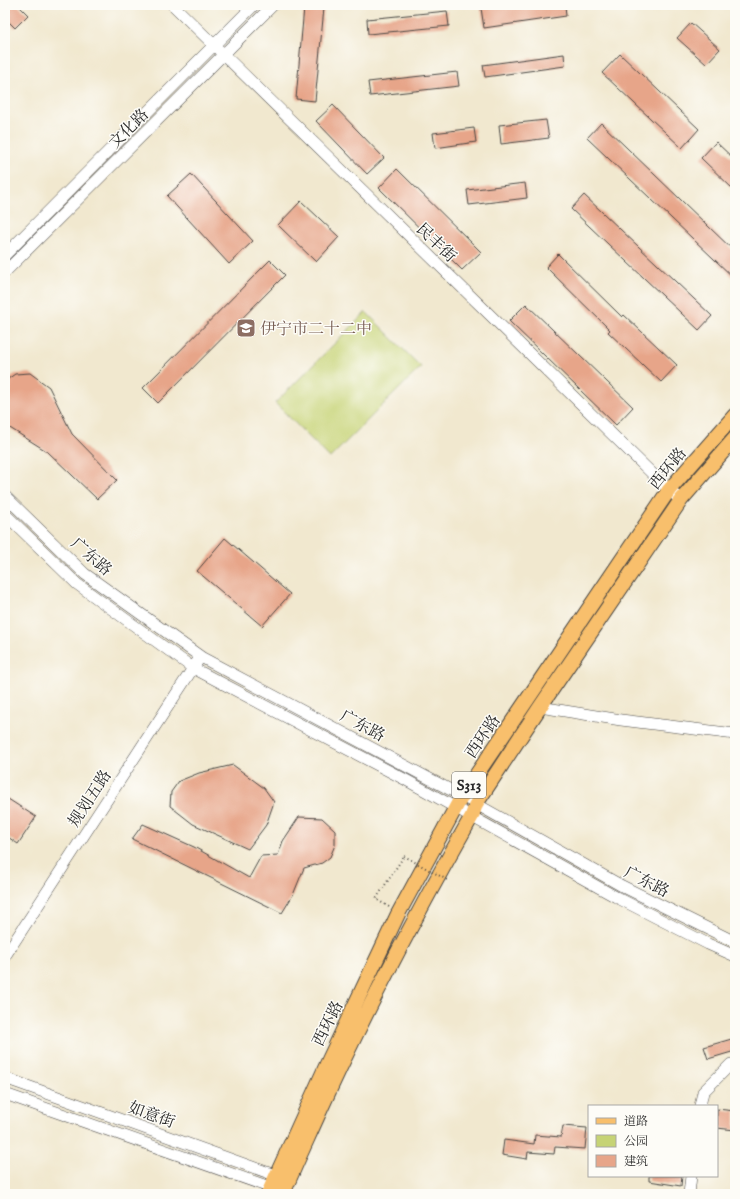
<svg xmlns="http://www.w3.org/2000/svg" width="740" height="1199" font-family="'IM FELL English','Noto Serif SC',serif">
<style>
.green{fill:#c6d375;stroke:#787f50}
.building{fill:#e7a589}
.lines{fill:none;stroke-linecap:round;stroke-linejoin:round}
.minor-casing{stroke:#494744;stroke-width:12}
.major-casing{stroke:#494744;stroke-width:16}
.path{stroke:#494744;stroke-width:2;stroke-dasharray:1 3;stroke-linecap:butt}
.minor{stroke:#fff;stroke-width:11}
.major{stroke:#f8bf6c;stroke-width:14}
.path-bridge{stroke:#494744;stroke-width:2;stroke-dasharray:1 3;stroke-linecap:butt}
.labels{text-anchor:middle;stroke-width:3;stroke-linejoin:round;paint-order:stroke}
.shield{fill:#fdfcf7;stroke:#6a6a68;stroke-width:1}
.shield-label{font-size:15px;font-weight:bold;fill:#2b2b2b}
.street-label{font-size:16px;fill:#2b2b2b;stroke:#fdfcf7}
.education-label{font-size:16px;fill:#785e54;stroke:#fdfcf7;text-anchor:start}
</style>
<rect width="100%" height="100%" fill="#fdfcf7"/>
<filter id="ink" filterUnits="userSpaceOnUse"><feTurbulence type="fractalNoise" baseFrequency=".025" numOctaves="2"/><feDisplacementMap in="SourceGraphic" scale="8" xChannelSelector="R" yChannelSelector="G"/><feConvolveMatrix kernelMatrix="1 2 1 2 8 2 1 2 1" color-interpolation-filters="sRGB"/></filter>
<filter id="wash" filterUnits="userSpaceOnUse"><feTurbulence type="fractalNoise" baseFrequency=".012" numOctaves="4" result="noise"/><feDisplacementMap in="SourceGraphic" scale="16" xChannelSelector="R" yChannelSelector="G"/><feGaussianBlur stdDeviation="0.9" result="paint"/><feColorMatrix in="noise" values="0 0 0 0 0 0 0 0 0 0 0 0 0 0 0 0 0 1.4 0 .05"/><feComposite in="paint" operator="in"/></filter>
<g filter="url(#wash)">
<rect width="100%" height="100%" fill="#f1e8cf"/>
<path class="green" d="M366,312L421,367L330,458L275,403Z"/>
<g id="blocks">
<path class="building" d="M5,5H18L28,15L15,28L5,18Z
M502,5H565L566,16L484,28L481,8Z
M304,7L324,8L315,101L296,99Z
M447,11L449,26L368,34L367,19Z
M691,23L720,49L706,64L677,38Z
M564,54L565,66L485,77L483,65Z
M620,54L699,129L682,148L602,73Z
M457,72L459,86L370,96L368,82Z
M333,105L384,158L367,174L316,121Z
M546,120L549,138L501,144L499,125Z
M601,123L735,252V279L587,138Z
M474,128L476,142L435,148L433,133Z
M716,142L735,160V191L701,158Z
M397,169L481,252L462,270L379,188Z
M191,174L253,241L229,264L167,196Z
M525,183L527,198L469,205L467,190Z
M584,195L712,316L699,330L571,209Z
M301,201L339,237L316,262L278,225Z
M558,254L622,317L624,315L677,365L661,382L608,332L610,330L546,267Z
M270,260L285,275L158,403L143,388Z
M526,304L633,407L616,425L509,321Z
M30,373L49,387L72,434L117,480L97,499L48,452L5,425V381L15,374Z
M225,538L290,594L262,626L197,571Z
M233,765L264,788L274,802L266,825L248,849L193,824L170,806L171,792L179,781L199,773Z
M5,797L36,817L18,844L5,835Z
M299,817L322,818L335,830V845L330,857L322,863L304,868L293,895L282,913L132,839L143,824L194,847L249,878L261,856L278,855L283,841Z
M735,1038V1051L708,1059L704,1047Z
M717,1109L735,1111V1130L717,1128Z
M563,1126L587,1128L585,1149L555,1147L554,1154L528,1152L527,1159L502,1155L504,1140L534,1144L535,1135L561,1137Z
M649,1176H682L681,1186L649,1181Z"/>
</g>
</g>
<g filter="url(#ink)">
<use href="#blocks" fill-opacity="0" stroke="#494744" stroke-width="1"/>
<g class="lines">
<defs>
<path id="minor" d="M173,5L669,490L681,500
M5,255L254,5
M5,272L273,5
M5,496L85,574L201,657L462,796L622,886L735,942
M5,514L77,584L193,668L406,780L616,897L708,944L735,956
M540,707L621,720L735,734
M5,956L197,662
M5,1078L283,1178
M5,1094L278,1190
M700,1106L703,1092L731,1064H735
M689,1194L691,1176"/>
<path id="major" d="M268,1194L327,1064L398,914L462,796L669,490L735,415
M283,1194C294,1167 307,1140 319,1113C365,1011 417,913 472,816L476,804L540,707L681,500L735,438"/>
</defs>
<use href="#minor" class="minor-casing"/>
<use href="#major" class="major-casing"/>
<path class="path" d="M389,907L376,899L404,856"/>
<use href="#minor" class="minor"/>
<use href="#major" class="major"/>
<path class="path-bridge" d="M404,856L449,881"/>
</g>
</g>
<defs>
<symbol id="school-square" viewBox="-11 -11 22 22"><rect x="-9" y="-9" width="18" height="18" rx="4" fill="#8d6e63" stroke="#fdfcf7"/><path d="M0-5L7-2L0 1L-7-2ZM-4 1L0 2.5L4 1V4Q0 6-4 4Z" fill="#fff"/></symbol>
</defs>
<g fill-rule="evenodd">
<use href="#school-square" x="235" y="317" width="22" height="22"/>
</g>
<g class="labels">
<rect class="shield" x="452" y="772" width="34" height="26" rx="3"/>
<g class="shield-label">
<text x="469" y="790">S313</text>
</g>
<g class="street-label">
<text transform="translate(128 128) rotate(-45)" y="6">文化路</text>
<text transform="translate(437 242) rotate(44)" y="6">民丰街</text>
<text transform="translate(667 468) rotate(-51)" y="6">西环路</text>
<text transform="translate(92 556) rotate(41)" y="6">广东路</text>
<text transform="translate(363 725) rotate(28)" y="6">广东路</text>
<text transform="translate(482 736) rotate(-56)" y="6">西环路</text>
<text transform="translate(89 798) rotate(-57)" y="6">规划五路</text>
<text transform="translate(647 881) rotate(27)" y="6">广东路</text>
<text transform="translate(327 1023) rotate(-64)" y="6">西环路</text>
<text transform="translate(152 1114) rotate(20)" y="6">如意街</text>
</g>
<g class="education-label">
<text x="260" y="334">伊宁市二十二中</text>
</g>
</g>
<rect width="740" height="1199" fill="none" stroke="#fdfcf7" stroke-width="20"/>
<rect x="588" y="1105" width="130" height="72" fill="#fdfcf7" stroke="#a9a8a5"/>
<rect x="596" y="1118" width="20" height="6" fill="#f8bf6c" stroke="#a9a8a5"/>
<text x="624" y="1125" font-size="12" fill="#2b2b2b">道路</text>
<rect x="596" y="1135" width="20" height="12" fill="#c6d375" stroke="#a9a8a5"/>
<text x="624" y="1145" font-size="12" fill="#2b2b2b">公园</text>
<rect x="596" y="1155" width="20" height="12" fill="#e7a589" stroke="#a9a8a5"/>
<text x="624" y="1165" font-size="12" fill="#2b2b2b">建筑</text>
</svg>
